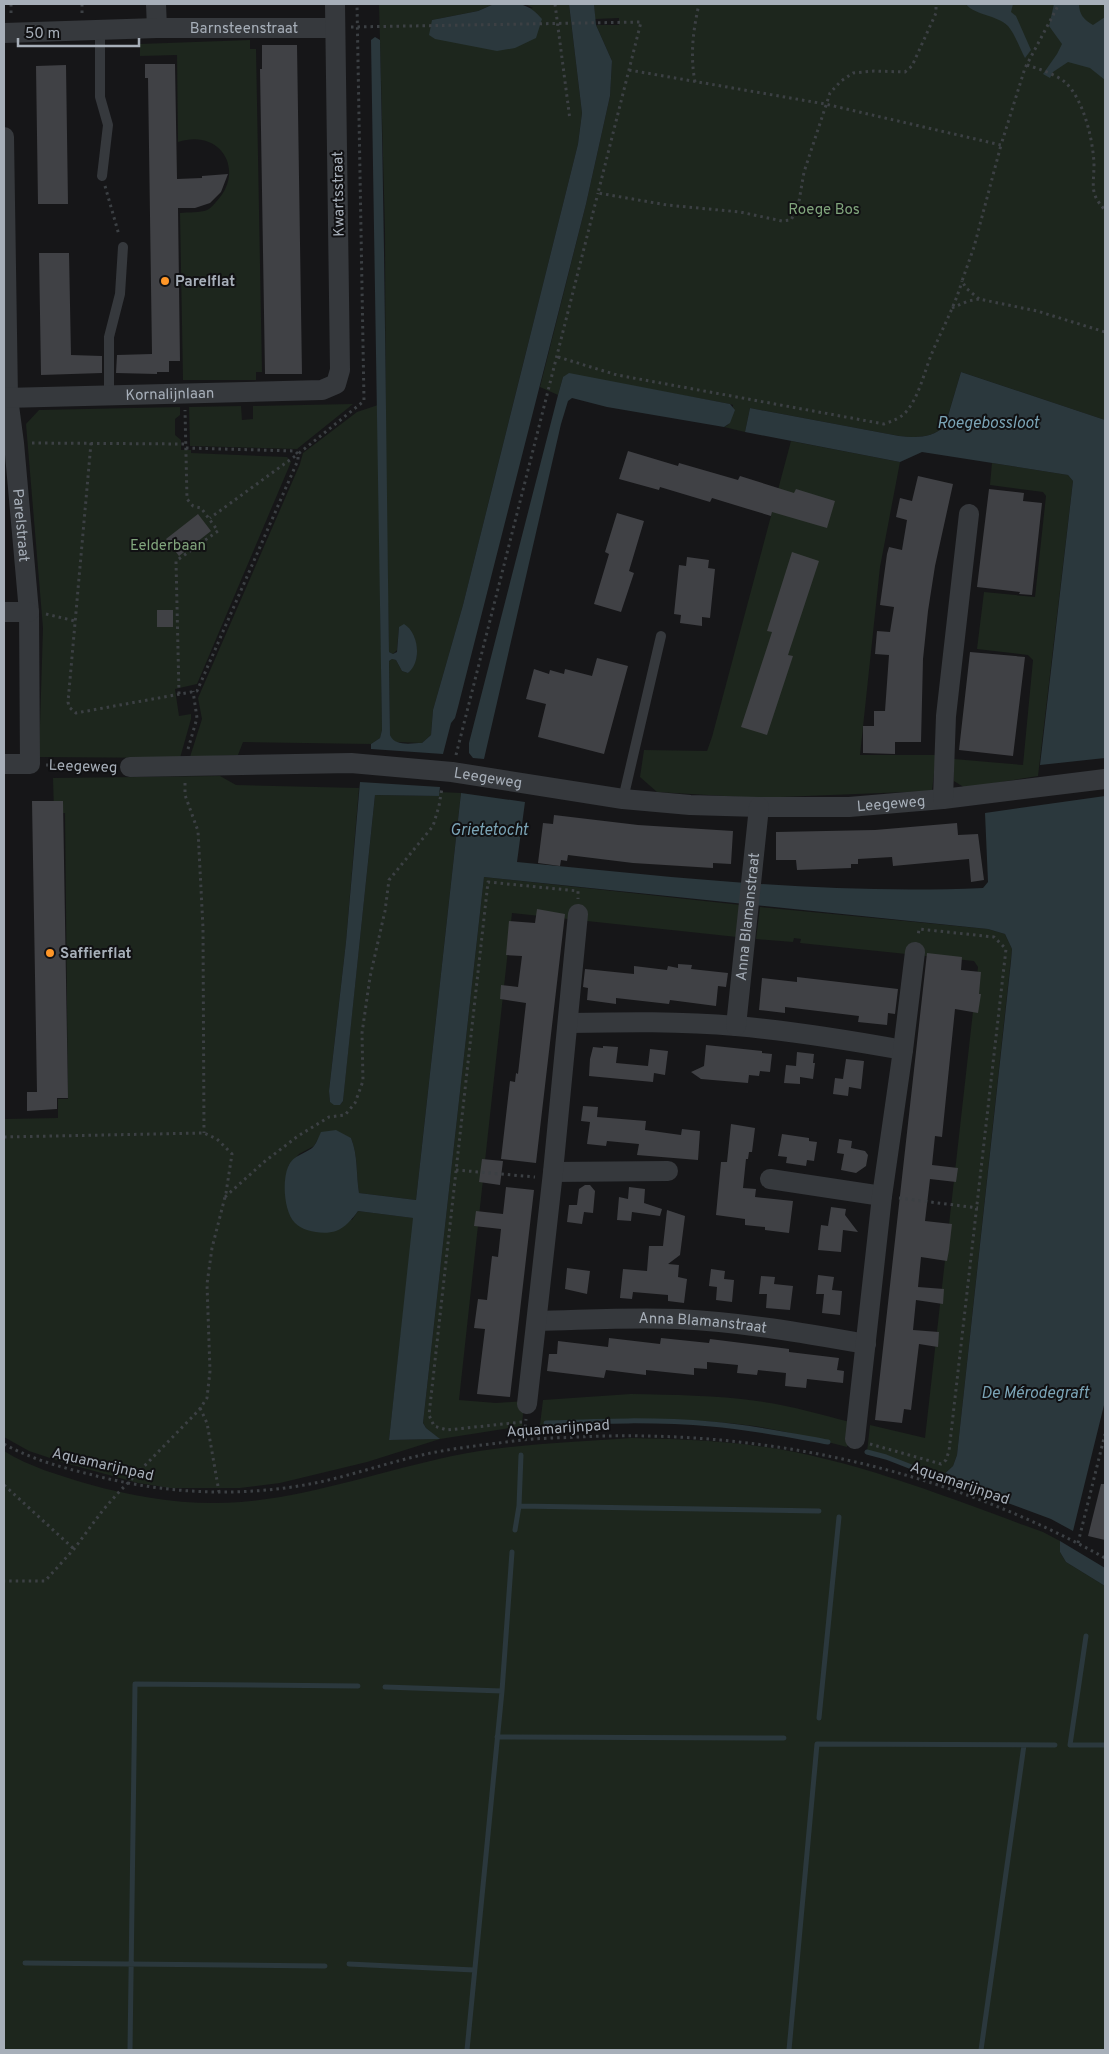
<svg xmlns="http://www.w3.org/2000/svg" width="1109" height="2054" font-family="Overpass,sans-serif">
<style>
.green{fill:#1d261d}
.water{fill:#2b383d}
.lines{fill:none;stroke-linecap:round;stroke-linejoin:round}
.stream{stroke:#2b383d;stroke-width:5}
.building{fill:#404145}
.path{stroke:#3c4044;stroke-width:3;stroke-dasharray:2.5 4;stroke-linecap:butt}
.service{stroke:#36393d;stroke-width:10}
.minor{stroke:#36393d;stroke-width:20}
.poi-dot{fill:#ff9627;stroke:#111113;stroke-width:2}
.labels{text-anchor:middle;stroke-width:4;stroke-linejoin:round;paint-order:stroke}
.street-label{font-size:15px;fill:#a7afb9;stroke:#111113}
.park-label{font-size:15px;fill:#80a57c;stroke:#111113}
.poi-label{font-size:15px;font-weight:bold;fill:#a7afb9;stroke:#111113;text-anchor:start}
.water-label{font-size:16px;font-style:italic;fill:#7ba4b6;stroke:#111113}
</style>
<rect width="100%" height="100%" fill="#161618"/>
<path class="green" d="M379,4H494L478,11L432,20L533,8L525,4H569L582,113L578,144L463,605L433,710L431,735L422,743L396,742L392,740L390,735L389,661L392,659L396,660L402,671L408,673C419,661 418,651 414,637L399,627L397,650L393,654L389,652L386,503L385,232Z
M594,4H1105V420L961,372L945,426C932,438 917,438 899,436L750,408L745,432L724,427L728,425L733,405L730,404L611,382L563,377L558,395L540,387L586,204L610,96L612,61L596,25H619V18L595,19Z
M250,40V49H256L262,372H256V380H183L180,213C188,212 200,213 207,210C210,209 213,205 216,202C246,171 221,128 178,142L177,55L140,56V44Z
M353,404L297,449L190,446L189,407L241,406L242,420L253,419V406Z
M378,405L382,730L380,738L371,744L243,742L238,755L190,757L202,719L198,698L300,464L303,453L357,412Z
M180,407V415L175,419V435L181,440V450H191V453L287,457L291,462L197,684L175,689L179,716L191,714V719L180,758L39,757L43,628L26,424L39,410Z
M791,441L900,462L880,567L860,755H936L932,791L758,798L657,792L640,777L644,750L707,751L712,737Z
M992,463L1068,475L1073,481L1038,776L965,788L954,781V759L1023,765L1033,660L1028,655L977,649L984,592L1035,597L1046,496L1043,492L990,485Z
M220,776L236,785L359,788L346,942L329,1091L330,1102L340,1105L343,1101L344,1090L375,795L438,796L439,792L461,793L416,1200L359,1193C356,1174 358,1155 351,1138L322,1132L314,1146L299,1154L288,1166L352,1220L358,1211L414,1218L389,1440L439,1439L426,1428L423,1423L484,877L741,905L737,937L512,913L459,1400L496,1403L524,1401L522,1426L440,1439L367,1462L280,1483L240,1488H170L138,1483L65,1463L29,1451L4,1437V1119L58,1118V1099H68L65,813H54L53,778Z
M760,907L988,929L1005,934L1012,949L957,1455L953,1466L940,1478L886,1457L867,1452L870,1425L925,1438L978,967L974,961L800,943L801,939L794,938L793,942L756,939Z
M631,1394C673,1395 716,1395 757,1401C789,1405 819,1414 850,1422L847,1447C816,1439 786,1431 754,1426C683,1416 611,1421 540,1425L543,1400Z
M632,1438C671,1439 711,1440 750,1445C851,1457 948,1498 1043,1532L1060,1541V1552L1066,1562L1105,1586V2050H4V1451C30,1467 58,1475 88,1484C138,1498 188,1506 241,1502C312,1496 382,1471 452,1456C511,1444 572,1442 632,1438Z"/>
<path class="water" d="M494,4C516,4 526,0 542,19L536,38L515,48L497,51L435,39L429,35L432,20L478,11Z
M569,4H594L596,25L612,61L610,96L586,204L458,707L455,718L451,723L443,754L371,749V744L380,738L382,730L371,40L375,37L380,40C385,244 386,448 389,652L393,654L397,652L399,627L404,624C419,633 422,662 408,673L402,671L396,660L392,659L389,661L390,735C395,747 412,743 422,743L431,735L433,710L463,605L578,144L582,113Z
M966,4H1013L1011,12L1016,16L1031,50L1025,58C1020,49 1015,34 1008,26C997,15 974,15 966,4Z
M1054,4H1079C1079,14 1084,20 1093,25L1105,17V80L1090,68L1068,62L1053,72L1050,78L1043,74L1057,54L1062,44L1049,26Z
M961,372L1105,420V758L1040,765L1073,481L1068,475L922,452L900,462L745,432L750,408L899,436C917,438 932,438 945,426Z
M569,373L730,404L735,410L730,423L724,427L607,407L572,398L568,401L561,424L484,759L473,758L469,753V743L558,395L563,377Z
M360,782L440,787L439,796L375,795L343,1101L340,1105H334L330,1102L329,1091L346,942Z
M461,793L525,802L517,862C672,877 828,895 983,888L988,882L985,813L1105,796V1401L1073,1531L1051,1519L940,1478L953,1466L957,1455L1011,961L1012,949L1005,934L988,929L484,877L423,1423L426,1428L440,1439L389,1440L413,1218L358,1211C353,1218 345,1228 336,1231C324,1235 304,1232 295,1223C284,1212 282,1181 288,1167C293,1154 307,1154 314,1146C317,1142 319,1136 321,1132L336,1130L351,1138C358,1155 356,1174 359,1193L416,1200Z
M1060,1541L1105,1568V1586L1066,1562L1060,1552Z"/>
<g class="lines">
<path class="stream" d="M546,1423C601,1421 656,1419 711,1424C750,1427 789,1435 828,1442
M867,1452L886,1457L940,1478
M519,1506L819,1511
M515,1530L519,1506L521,1455
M1086,1636L1070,1745H1105
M385,1687L502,1691
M819,1718L839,1517
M497,1737L784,1738
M25,1963L325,1966
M349,1964L474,1970
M130,2050L135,1684L358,1686
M467,2050L502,1691L512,1552
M789,2050L817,1744L1055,1745
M981,2050L1024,1745"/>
</g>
<path class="building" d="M262,45H297L302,374H265L260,69H262Z
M145,64H175L177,179L202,178V176L228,174L221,192L210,203L195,208H178L180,361H169V372H157V374L116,373L117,355L152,354L148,78H145Z
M66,65L68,204H38L36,66Z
M39,253H69L71,355L102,356V373L41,375Z
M628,451L678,466L679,463L738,480L740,476L794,493L796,489L835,501L827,528L772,512L771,516L712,498L710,502L660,487L659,490L619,479Z
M918,476L953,484L935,566L928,611L923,659L921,742H895V754L863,753V726H874V711H885L889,655L875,654L877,631L890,632L894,607L880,605L887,554L889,547L902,550L907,520L896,517L900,498L912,501Z
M989,489L1024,493L1023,501L1042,503L1032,595L1019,594L1020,592L977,587Z
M617,513L644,521L629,571L634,573L621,612L594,604L609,554L605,552Z
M198,514L211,531L179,556L166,539Z
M792,552L819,561L788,655L793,656L767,735L741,727L772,632L767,631Z
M687,557L709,560L708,568L715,569L710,618L702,617V626L680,623L681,615L674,614L679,565L686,566Z
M157,610H173V627H157Z
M970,652L1025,657L1013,756L959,750Z
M597,658L628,666L604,754L538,737L546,704L526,699L534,669L549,674L550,670L564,674L565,669L592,676Z
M32,801H63L68,1098H57V1109L27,1111V1092H37Z
M554,815L638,825L733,831L731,864L713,863V868L633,863L568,855L567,861L561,860L560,866L538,863L543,823L553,824Z
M957,823L958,835L978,834L984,880L971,882L969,859L893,866L892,857L858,859V864H851V868L797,870L796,860H776V832L875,830Z
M537,909L565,914L536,1163L501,1159L510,1081L515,1082L516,1073L518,1074L526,1003L500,999L501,985L518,987L522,956L506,955L509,921L535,923Z
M927,953L962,957L961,970L981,972L979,994H981L978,1013L955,1009L942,1137L935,1136L932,1165L958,1168L956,1182L930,1179L925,1221L952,1224L949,1250L947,1261L921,1257L918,1287L944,1289L943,1304L916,1300L913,1330L939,1332L938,1347L919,1344L911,1410L904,1409L902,1423L875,1420Z
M678,964L692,965L691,969L728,973L726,987L718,986L716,1006L670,1000L669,1004L616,998V1004L587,1000L588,988L583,987L585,969L634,974V966L667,970L668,966L678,968Z
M797,977L898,989L895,1014L888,1013L887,1025L858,1022L859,1016L785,1007V1013L759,1010L762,978L797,982Z
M706,1045L762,1051V1053L772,1054L770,1072L760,1071L759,1076L749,1075L748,1083L701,1079L691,1072L704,1066Z
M603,1046L618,1047L616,1063L648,1066L650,1049L668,1051L665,1075L654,1073L653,1082L589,1076L590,1059L593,1047L603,1048Z
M797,1052L814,1054L813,1063H815L813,1079L800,1077V1084L784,1083L786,1065L796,1066Z
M846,1059L864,1061L861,1089L849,1087L848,1096L833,1094L835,1078L843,1079Z
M583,1106L598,1107L597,1117L646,1121L645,1130L681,1135L682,1129L700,1131L698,1160L637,1155L639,1144L607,1141L606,1146L587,1144L590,1122L581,1121Z
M731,1124L755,1128L752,1152H749L748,1159H746L743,1188L756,1189L755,1197L793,1201L789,1233L765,1230V1227L745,1225V1219L716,1215L721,1162H727Z
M782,1134L809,1138V1141L817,1142L814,1161L807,1160L806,1166L786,1163L787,1157L778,1156Z
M839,1139L852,1141L851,1148L865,1151L868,1155L866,1166L856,1173L841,1170L844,1154L837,1153Z
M482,1159L503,1161L500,1185L479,1182Z
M585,1185H590L595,1191L593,1213L584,1212L582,1224L567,1222L569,1205H577L579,1189Z
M506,1187L534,1190L510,1397L477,1394L485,1329L474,1328L478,1299L487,1300L492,1256L498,1257L501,1229L474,1226L476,1211L503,1214Z
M629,1187L645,1189L644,1203L662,1209L660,1216L632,1212L631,1221L617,1220L619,1197L628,1199Z
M831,1207L846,1209L845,1215L858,1232L843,1230L841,1252L818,1250L821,1225L828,1226Z
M667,1210L685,1216L680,1255L668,1264L679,1265L678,1277L687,1279L684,1303L668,1301V1295L633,1292L632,1299L620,1298L623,1269L647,1271L649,1246H663Z
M567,1268L590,1271L587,1294L565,1289Z
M711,1269L725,1271L724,1279L734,1280L732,1302L716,1300L717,1287L709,1286Z
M818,1275L834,1277L832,1290L842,1291L840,1315L822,1313L824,1294H816Z
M761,1276L775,1277L774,1284L793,1286L790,1310L766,1308L767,1294H759Z
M609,1338L660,1344L661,1338L709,1343L710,1339L789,1349V1352L839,1358L837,1370L844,1371L843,1383L807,1379L806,1388L785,1386L786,1373L758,1370L757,1375L737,1373L738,1365L707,1362V1369L694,1368V1375L646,1370V1375L606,1370L604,1378L547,1371L549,1354H557L558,1341L608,1347Z
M1101,1484H1105V1540L1088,1536Z"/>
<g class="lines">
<path class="path" d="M11,4V16
M555,4L570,120
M82,13V4
M351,27L641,22L598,193L667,205L740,212L782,221L791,220L798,207L804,172L830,93L841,81L853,73L874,71L905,72L912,66L936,13V4
M1027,65C1039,69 1055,74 1065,82C1084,100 1093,140 1094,164C1094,186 1089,193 1105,210
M629,70L825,104L1001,145L1025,68L1059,4
M695,82C690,55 693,31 699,4
M105,186L119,235
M979,299L966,288L962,281L974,247L1001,145
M952,308L968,301L979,299L1037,311L1105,332
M558,357L617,375L884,424C892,421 899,419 905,413C919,398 924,372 932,353C942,329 955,306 962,281
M32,443L186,444
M91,443L68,702L69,707L76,713L197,691L298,460V454L364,401L357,4
M186,448L295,451L298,454L210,518
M46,614L75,621
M179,694L176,561L218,531L201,508L193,506L187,499L185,410
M188,749L197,718L193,691
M456,755L598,193
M46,765L114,767
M185,783V795L198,831L203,928L204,1133
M4,1137L204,1133L217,1139L232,1154L226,1193L212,1248L207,1284L210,1371L207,1398L199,1410L119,1492L103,1510L74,1549L45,1581H4
M456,1170L535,1177
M225,1197L264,1162L298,1136L329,1117L345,1115L355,1103L363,1081L362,1033L370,977L385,911L389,880L433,826L439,806L442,788
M899,1198L978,1208
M200,1408L207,1423L219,1492
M522,1422L447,1430L434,1426L429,1415L488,882L578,891V899
M524,1440L526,1419
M4,1444C31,1459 60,1467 89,1474C163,1494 240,1498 315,1483C354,1475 392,1461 431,1453C461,1447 492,1444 522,1440C540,1438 560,1438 579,1437C760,1428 946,1469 1105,1558
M870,1444L941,1464L946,1460L949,1451L1006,949L994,937L919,929L918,936
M4,1485L74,1549
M1078,1543L1105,1434"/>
<path class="service" d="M100,30V97L108,125L102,176
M109,394V337L120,294L123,247
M623,799L661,636"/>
<g class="minor">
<path d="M156,4L157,28"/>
<path id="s1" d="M4,33L157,28H335"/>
<path id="s2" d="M4,137L8,398L14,443L29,612L30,764H4"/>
<path id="s3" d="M4,398L322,390L336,384L340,370L335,4"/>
<path d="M4,612H29"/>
<path id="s4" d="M130,767L351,763L452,772L623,799L690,805L759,807H849L943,799L1105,779"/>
<path d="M943,799L946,716L969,514"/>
<path d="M568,1023C624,1022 681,1021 736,1026C792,1031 848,1040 903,1050"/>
<path id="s5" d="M736,1026L759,807"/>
<path d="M553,1172L668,1171"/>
<path d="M770,1179L882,1196"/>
<path id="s6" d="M537,1321C584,1320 631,1317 678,1319C741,1322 804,1333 866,1344"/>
<path d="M527,1404L553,1172L578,914"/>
<path d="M855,1439L882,1196L903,1050L915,952"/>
</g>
</g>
<g class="poi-dot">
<circle cx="165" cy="281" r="5"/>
<circle cx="50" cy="953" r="5"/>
</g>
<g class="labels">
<g class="street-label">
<text dy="5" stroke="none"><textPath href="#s1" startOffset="240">Barnsteenstraat</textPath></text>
<text transform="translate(338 194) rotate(-91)" y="5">Kwartsstraat</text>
<text dy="5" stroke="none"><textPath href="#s3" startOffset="166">Kornalijnlaan</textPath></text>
<text dy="5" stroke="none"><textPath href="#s2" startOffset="389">Parelstraat</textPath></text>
<text transform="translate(83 766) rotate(2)" y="5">Leegeweg</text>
<text dy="5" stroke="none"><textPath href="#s4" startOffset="359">Leegeweg</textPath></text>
<text dy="5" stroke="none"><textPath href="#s4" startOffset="764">Leegeweg</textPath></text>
<text dy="5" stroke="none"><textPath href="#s5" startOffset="110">Anna Blamanstraat</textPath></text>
<text dy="5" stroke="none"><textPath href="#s6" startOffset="166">Anna Blamanstraat</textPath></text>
<text transform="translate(558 1428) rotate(-4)" y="5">Aquamarijnpad</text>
<text transform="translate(103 1464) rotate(13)" y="5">Aquamarijnpad</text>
<text transform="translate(960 1483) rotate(19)" y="5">Aquamarijnpad</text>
</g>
<g class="park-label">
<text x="824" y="214">Roege Bos</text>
<text x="168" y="550">Eelderbaan</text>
</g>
<g class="poi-label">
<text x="175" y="286">Parelflat</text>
<text x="60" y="958">Saffierflat</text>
</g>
<g class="water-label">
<text x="988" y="428">Roegebossloot</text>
<text x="489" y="835">Grietetocht</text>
<text x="1035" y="1398">De Mérodegraft</text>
</g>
</g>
<rect width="1109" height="2054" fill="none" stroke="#a7afb9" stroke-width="10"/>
<path d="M18 38v8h121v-8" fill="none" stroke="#a7afb9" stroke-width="2.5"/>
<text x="25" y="38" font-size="15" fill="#a7afb9" stroke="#111113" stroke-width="4" paint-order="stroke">50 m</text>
</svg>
